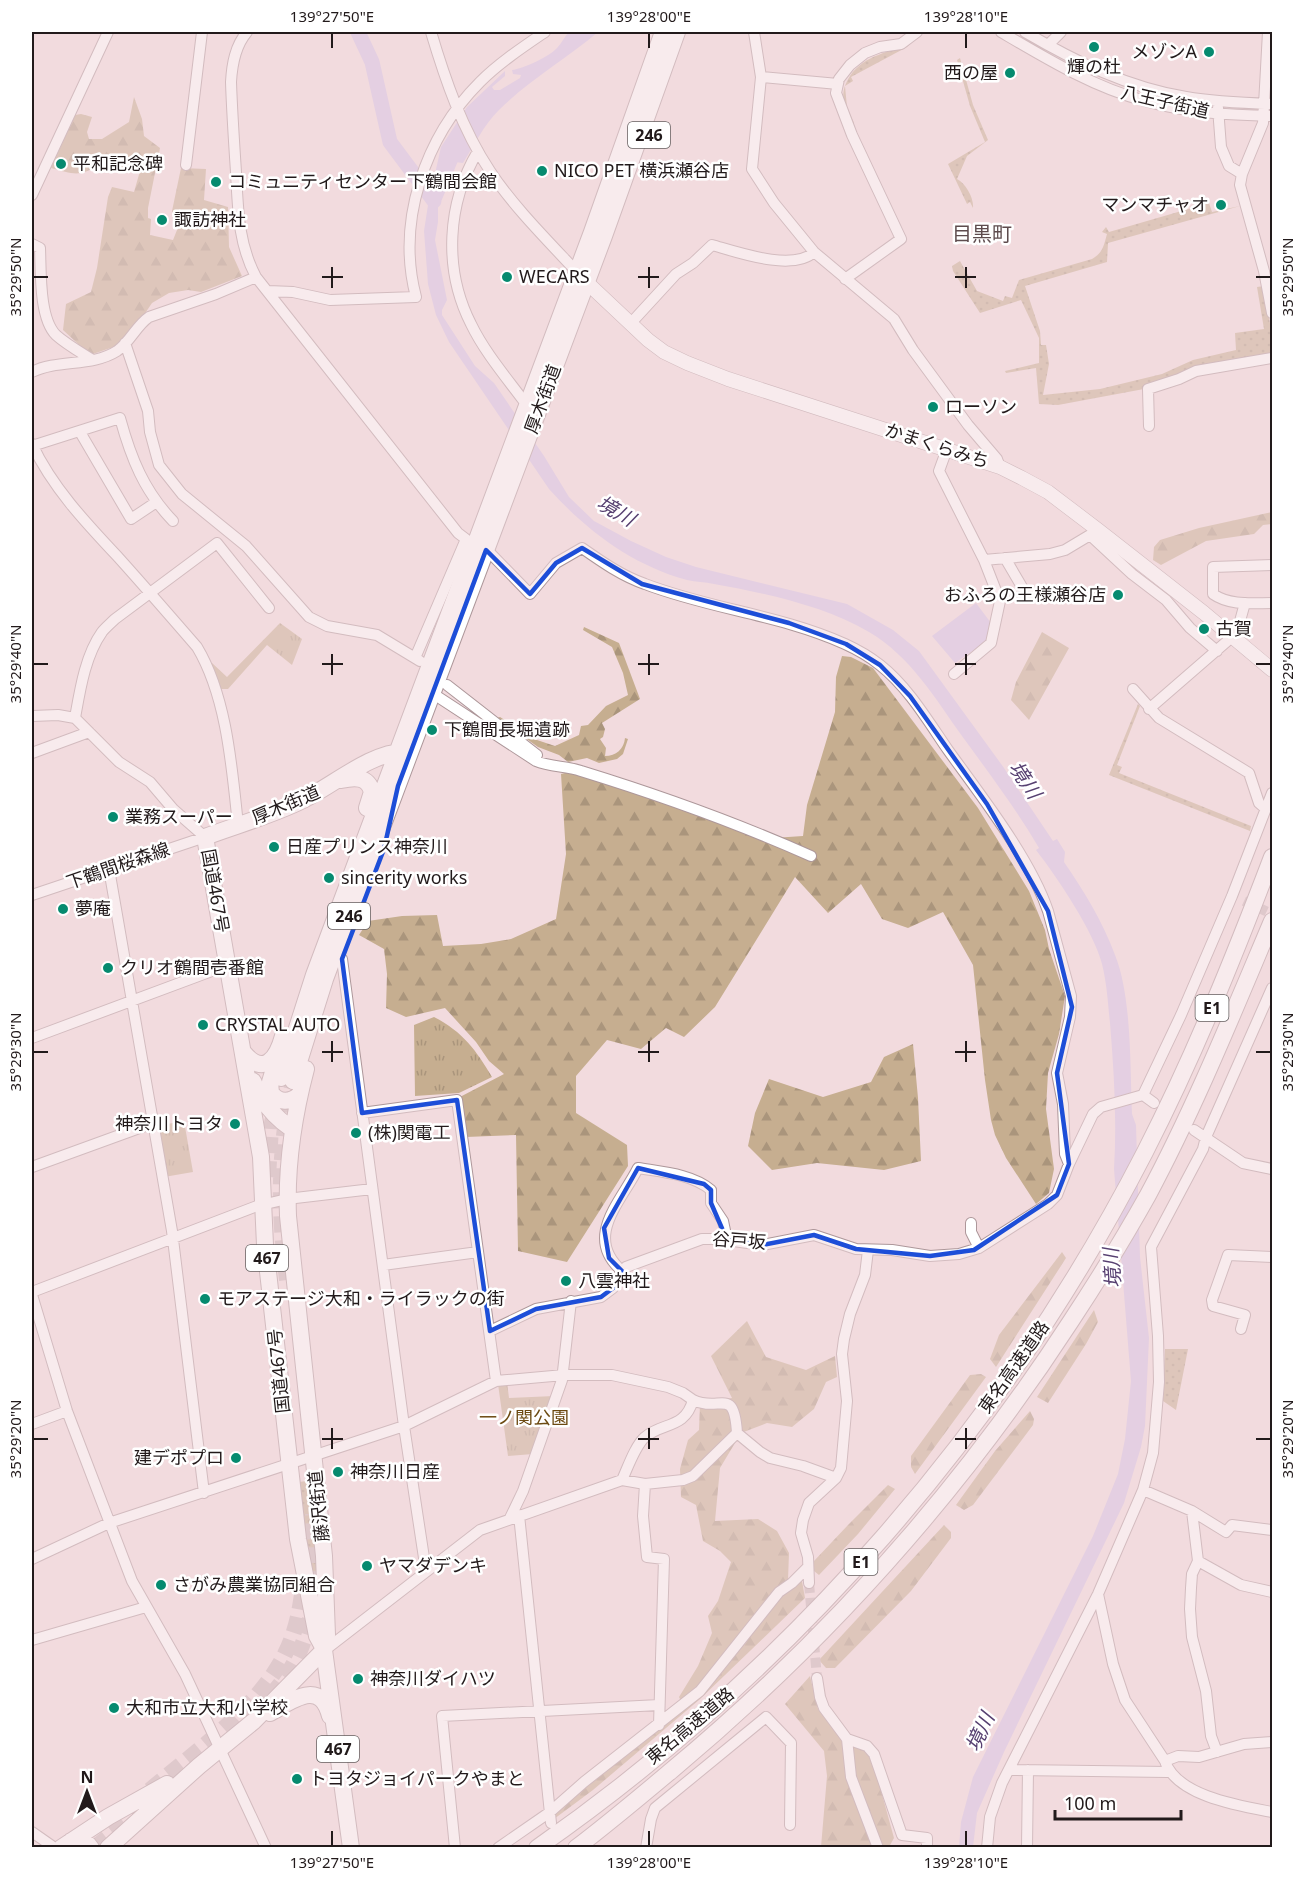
<svg xmlns="http://www.w3.org/2000/svg" width="1304" height="1879" font-family="'Noto Sans','Noto Sans JP',sans-serif">
<style>
.grass{fill:url(#grass-dots)}
.forest{fill:url(#forest-firs)}
.park{fill:url(#park-tufts)}
.water{fill:#d2c2e6}
.lines{fill:none;stroke-linecap:round;stroke-linejoin:round}
.river{stroke:#d2c2e6;stroke-width:15}
.minor-tunnel{stroke:#c8b4b7;stroke-width:10;stroke-dasharray:10 5;stroke-linecap:butt}
.highway-tunnel{stroke:#c8b4b7;stroke-width:16;stroke-dasharray:16 8;stroke-linecap:butt}
.minor-casing{stroke:#ad979a;stroke-width:12}
.major-casing{stroke:#ad979a;stroke-width:15}
.highway-casing{stroke:#ad979a;stroke-width:18}
.minor{stroke:#fff;stroke-width:10}
.major{stroke:#fff;stroke-width:14}
.highway{stroke:#fff;stroke-width:16}
.marked{fill:none;stroke:#1d4ed8;stroke-width:4.5;stroke-linejoin:round}
.ticks{fill:none;stroke:#221a1b;stroke-width:2}
.poi-dot{fill:#068a6f;stroke:#fff;stroke-width:2}
.labels{text-anchor:middle;stroke-width:5;stroke-linejoin:round;paint-order:stroke}
.shield{fill:#fff;stroke:#645f5f;stroke-width:1.5}
.shield-label{font-size:16px;font-weight:bold;fill:#221a1b}
.poi-label{font-size:18px;fill:#221a1b;stroke:#fff;text-anchor:start}
.street-label{font-size:18px;fill:#221a1b;stroke:#fff}
.park-label{font-size:18px;fill:#6c4a11;stroke:#fff}
.neighbourhood-label{font-size:20px;fill:#5e4c4e;stroke:#fff}
.water-label{font-size:20px;font-style:italic;fill:#574071;stroke:#fff}
.neatline{fill:none;stroke:#221a1b;stroke-width:2}
.ticks-label{font-size:15px;text-anchor:middle;fill:#221a1b}
</style>
<defs>
<pattern id="grass-dots" width="8" height="8" patternUnits="userSpaceOnUse" patternTransform="scale(1.5)"><rect width="8" height="8" fill="#c6ae90"/><path d="M2 2h.1M6 6h.1" fill="none" stroke="#aa957c" stroke-width="1.8" stroke-linecap="round"/></pattern>
<pattern id="forest-firs" width="22" height="20" patternUnits="userSpaceOnUse" patternTransform="scale(1.5)"><rect width="22" height="20" fill="#c6ae90"/><path d="M5 1l3.5 6h-7zM16 11l3.5 6h-7z" fill="#aa957c"/></pattern>
<pattern id="park-tufts" width="24" height="20" patternUnits="userSpaceOnUse" patternTransform="scale(1.5)"><rect width="24" height="20" fill="#c6ae90"/><path d="M3 7l-1-3M5 7V3M7 7l1-3M15 17l-1-3M17 17v-4M19 17l1-3" fill="none" stroke="#aa957c"/></pattern>
</defs>
<rect width="100%" height="100%" fill="#f2dbde"/>
<path class="grass" d="M912,42L907,47L851,77L853,81L845,86L847,107L854,123L853,124C844,105 838,95 850,76C865,54 890,53 912,42Z
M960,58L973,105L988,140L967,156L957,179C966,184 974,198 973,208L970,202L967,204L948,164L985,142L970,106L957,60Z
M1209,203L1212,212L1240,206L1108,243L1107,262L1025,286L1040,331L1041,345H1046L1049,364L1043,395L1100,389L1162,374L1193,360L1236,350L1235,333L1264,329L1257,287L1264,286L1272,336V354L1144,389L1058,405L1039,404L1036,368L1006,373L1005,371L1039,363V338L1021,300L980,313L953,271L952,266L960,261L977,291L1003,301L1005,296L1012,298L1019,280L1092,259C1103,253 1104,245 1107,234L1102,232L1106,227L1109,232Z
M1138,704L1140,706L1117,765L1122,767L1119,773L1251,826L1250,831L1109,775Z
M1165,1349H1188L1176,1410L1163,1401Z
M314,1480L323,1634L312,1593L299,1482Z"/>
<path class="forest" d="M134,97L142,119L144,136L160,148L148,208V218L151,219L150,235L173,240L179,225L172,211L181,168L206,169L204,200L228,207L229,247L242,276L201,292L188,290L169,293L152,303L125,343L90,355L63,330L66,304L91,292L97,268L108,197L112,187L134,192L140,171L96,166C79,178 71,173 51,168L75,115L81,114L92,117L87,132L89,139H102L129,122Z
M1272,512V524L1263,525L1254,534L1206,541L1161,565L1153,560L1154,547L1160,540L1199,528Z
M584,627L619,643L640,699L602,723L605,729L603,737L600,739L606,748L605,756C616,756 624,749 625,738L628,739L623,754L617,759L599,763L587,758L568,762L559,755L538,747L497,718L500,717L534,739L555,746L579,735L581,726L588,725L606,706L628,695L623,673L612,647L583,630Z
M1042,632L1069,648L1029,720L1011,700L1016,682Z
M842,656L851,657L873,668L978,808L1029,891L1045,930L1049,949L1065,996L1059,1034L1048,1073L1046,1109L1054,1169L1049,1193L1036,1204L1006,1158L995,1135L991,1120L985,1080L973,965L943,912L908,928L882,919L861,884L828,913L795,877L715,1007L684,1037L666,1028L641,1049L607,1040L576,1076V1113L627,1145L628,1166L567,1262L518,1251L516,1135L466,1137L458,1098L504,1074L489,1061L476,1042L445,1008L406,1017L386,1008L387,974L384,949L359,935L368,921L402,916L437,915L443,946L481,944L511,939L556,919L566,854L561,774L577,770L773,838L803,836L807,805L835,712L836,677Z
M913,1044L918,1098L921,1161L884,1170L817,1163L772,1170L748,1146L755,1113L769,1079L823,1097L871,1082L884,1057Z
M1062,1252L1066,1258L996,1367L990,1359L999,1335Z
M1094,1310L1098,1322L1086,1344L1048,1403L1037,1397Z
M747,1321L766,1357L806,1370L835,1356L837,1377L826,1382L814,1409L792,1427L767,1423L741,1433L720,1468L715,1521L758,1519L777,1531L789,1553L788,1580L802,1581L805,1598L699,1700L593,1790L554,1819V1809L700,1691L681,1701L679,1697L698,1666L712,1633L708,1616L718,1601L731,1562L720,1551L703,1541L696,1505L681,1497L680,1469L688,1440L699,1430L700,1403L732,1398L711,1356Z
M981,1374L986,1377L915,1474L911,1467V1456L970,1375Z
M1030,1411L1034,1419L1033,1425L973,1505L964,1510L956,1505L995,1451Z
M888,1485L895,1489L858,1534L819,1575L814,1571V1561L848,1525Z
M944,1525L951,1532V1538L911,1591L835,1668H826L819,1660Z
M810,1676L818,1709L839,1737L871,1754L894,1838L889,1847H821L827,1776L824,1751L785,1704Z"/>
<path class="park" d="M280,623L302,639L292,665L267,645L228,689H219L209,665L212,663L227,677Z
M434,1017C463,1032 476,1050 492,1077L459,1093L415,1096L414,1025Z
M184,1121L193,1172L164,1177L156,1126Z
M507,1382L509,1398L554,1396L533,1454L508,1456L498,1384Z"/>
<path class="water" d="M569,32H598C566,59 529,80 499,110C484,125 474,145 463,163L455,162L445,165L438,197V222L435,240L447,300L442,310V315L475,366L494,383L544,456L569,497L594,521L631,541L666,557L696,567L847,604L893,630L919,651L1004,768L1053,841L1057,839L1065,852L1064,862C1084,891 1103,922 1115,955C1132,997 1130,1068 1132,1114L1136,1125L1140,1257L1149,1338L1145,1426L1141,1447L1124,1503L1004,1752L977,1813L973,1847H959L961,1822L973,1777L1093,1536L1118,1474L1125,1439L1131,1381L1114,1169C1117,1121 1114,1072 1110,1023C1108,1004 1107,984 1102,964C1094,932 1057,877 1036,850L1039,848C1016,809 989,773 962,736C935,698 911,657 869,632C825,606 764,593 714,584C705,582 696,582 687,580C632,565 587,531 549,489L449,342L436,315L428,284L424,231L428,205L441,147L467,107L505,71V76L492,87L494,90H500L520,78L521,75L513,74L512,70C523,69 550,56 557,48C562,43 564,37 569,32Z
M976,603L991,623L987,641L955,663L932,636Z"/>
<g class="lines">
<path class="river" d="M358,32L372,62L390,142L434,201
M434,199L456,146"/>
<path class="minor-tunnel" d="M1244,901L1272,914
M809,1583L817,1678"/>
<path class="highway-tunnel" d="M268,1177L271,1128L276,1104
M287,1280C278,1208 278,1152 293,1081
M270,1696C320,1643 316,1581 313,1514
M150,1790C194,1753 260,1706 285,1654C297,1630 301,1605 304,1579
M94,1848L125,1824"/>
<defs>
<path id="minor" d="M247,32C235,46 232,64 231,82C232,112 234,142 236,172C238,209 238,243 256,277L458,533L475,546L491,554L530,594L556,563L582,548C602,562 622,576 645,584C710,609 781,615 845,644C856,649 870,657 880,665C908,687 928,721 948,750C981,796 1030,858 1048,911L1071,996L1070,1017L1057,1073L1063,1104L1065,1154L1069,1164
M431,32C445,79 462,129 490,171C512,205 549,242 577,272
M754,32L761,77L752,169L774,203L814,252L894,319L913,350L968,425L997,459L1000,467
M1001,32C1047,59 1093,87 1145,101C1187,113 1230,115 1272,116
M1025,32C1076,62 1127,87 1186,97C1214,102 1243,103 1272,104
M1268,32L1263,123L1242,174L1240,185L1264,271L1272,313
M1048,45L1061,32
M761,77L838,84
M1218,108L1221,147L1229,166L1242,174
M478,151C447,203 443,269 471,324C484,351 505,376 523,400
M186,165L202,32
M32,195L108,32
M32,244L40,248C41,271 39,318 56,335C66,344 80,352 91,359
M845,279L901,239L852,135L836,93L839,79L850,65L865,53L880,47L901,44L917,32
M268,291L293,292L330,300L416,297C396,221 425,137 480,82C499,63 523,47 545,32
M631,323L676,274L693,263L712,245C737,252 793,272 814,252
M125,343L148,411L150,432L159,465L182,494L246,546L309,617L327,626L377,635L420,661
M32,372C58,359 92,367 117,351C130,342 136,326 149,317L216,294L256,277
M1149,426L1148,389L1179,379L1196,371L1272,358
M80,432L131,519L155,503
M32,444C52,487 86,523 118,557C145,587 171,617 197,647C227,697 232,769 238,825
M32,446L120,418C131,458 144,491 173,521
M947,449L939,471L984,560L1000,601L991,643L954,674
M1090,535L1132,574L1166,600L1190,628L1217,651
M1005,558L1022,587
M984,560L1050,554L1065,550L1095,532
M1272,565L1213,567V594C1230,606 1253,603 1272,603
M1235,639L1245,603
M415,658L466,539
M447,685L537,755
M1133,689L1159,718L1249,773L1259,803L1266,809
M432,693L536,761C550,767 566,766 581,771C659,795 737,823 811,856
M1149,709L1232,637
M32,716L58,715L75,718L119,762L150,782L173,809L205,837L32,895
M75,718C80,690 85,656 102,632C105,628 111,623 115,619L217,543L269,608
M32,753L89,732
M109,869L172,1231L204,1493
M342,959L404,1426L426,1571
M32,1038L228,965
M1143,1095L1181,1015L1232,896L1272,793
M1143,1095L1154,1103
M362,1113L457,1100L496,1381
M1194,1130L1243,1163L1272,1169
M32,1167L153,1123
M971,1223V1232L979,1248
M383,1265L478,1252
M622,1271C583,1237 621,1202 638,1168C662,1172 692,1174 711,1190V1203L723,1221L727,1240
M32,1292L257,1206L287,1199L372,1189
M32,1295L67,1411L132,1581L185,1674L266,1848
M1241,1329L1245,1315L1213,1306L1212,1300L1228,1255L1272,1257
M490,1331L536,1309L601,1297L613,1288L622,1271L626,1267L702,1239H719L762,1245L814,1235L856,1249L892,1250L930,1256L959,1254L979,1248L1048,1204L1057,1195L1069,1164L1093,1114L1101,1107L1143,1095
M693,1400C720,1413 734,1385 737,1433L760,1452L770,1458L803,1466L836,1478
M32,1424L67,1411
M645,1484L683,1480L693,1476L737,1433
M1143,1490L1192,1511L1226,1532L1232,1525L1272,1530
M1192,1511L1198,1561L1192,1574L1191,1588L1190,1609L1192,1637L1206,1691L1211,1736L1217,1752
M519,1515L551,1823
M510,1518L523,1491L562,1380L571,1301
M32,1559L109,1523L404,1426L496,1381L564,1375H612L668,1387L683,1393L693,1400C685,1429 663,1422 645,1437C635,1446 628,1467 622,1480
M1198,1561L1241,1585L1272,1592
M809,1583L808,1557L801,1533L803,1520L809,1503L836,1478L841,1468L847,1401L842,1354L844,1339L850,1314L865,1275L868,1250
M1098,1594L1113,1664L1125,1700L1165,1761C1176,1796 1240,1806 1272,1812
M32,1640L146,1607
M325,1650L480,1530L622,1480L645,1484L643,1516L647,1557L664,1559L659,1725
M817,1678L820,1697L824,1708L847,1739L851,1777L878,1848
M847,1739L867,1746L874,1754L902,1835L927,1838V1848
M1165,1761L1178,1756L1199,1757L1244,1744L1272,1742
M1009,1770L1168,1772
M32,1832L52,1846
M455,1848L442,1716L659,1705
M498,1848L550,1812L584,1782L700,1691L779,1592L792,1583L808,1567
M646,1848L651,1819L655,1808L766,1717L791,1743L790,1825
M987,1848L990,1817L1002,1783L1098,1594L1143,1490L1153,1453L1159,1382L1158,1336L1151,1247L1203,1149L1206,1137L1272,988
M1027,1848L1028,1770"/>
<path id="major" d="M580,276L648,340L664,352L687,363L728,379L1000,467L1022,478L1048,492L1098,530L1204,613L1272,670"/>
<path id="highway" d="M341,780C355,777 368,776 372,792L367,808
M244,1053C264,1077 277,1058 283,1036
M276,1062L270,1082L271,1093C279,1103 290,1103 299,1095
M306,1069C293,1118 286,1165 288,1216L324,1556L327,1635L324,1650L351,1848
M281,1078L314,975L592,232L663,32
M253,1081C261,1101 274,1117 292,1129
M293,1081L325,979L604,236L677,32
M323,1647L317,1636L298,1539L265,1245L261,1157L205,837C237,825 270,816 301,801C331,787 372,751 405,752
M270,1713C292,1701 320,1678 330,1716
M71,1841C80,1839 86,1840 91,1848
M61,1848L108,1817L167,1784
M108,1848L199,1766L254,1721L324,1650
M537,1848C792,1670 1003,1428 1145,1152C1194,1056 1234,957 1272,857
M576,1848C609,1823 641,1796 672,1770C829,1639 960,1492 1071,1321C1098,1280 1124,1238 1148,1195C1195,1107 1233,1013 1272,921"/>
</defs>
<use href="#minor" class="minor-casing"/>
<use href="#major" class="major-casing"/>
<use href="#highway" class="highway-casing"/>
<use href="#minor" class="minor"/>
<use href="#major" class="major"/>
<use href="#highway" class="highway"/>
</g>
<path d="M0 0H1304V1879H0ZM582,548L642,584L789,623L846,644L880,665L910,696L987,804L1048,911L1072,1007L1057,1073L1069,1164L1057,1195L974,1250L930,1256L856,1249L814,1235L762,1245L727,1240L711,1203V1190L704,1184L638,1168L604,1228L609,1258L622,1271L613,1288L601,1297L536,1309L490,1331L457,1100L362,1113L342,959L384,849L398,786L486,550L530,594L556,563Z" fill="#f2dbde" fill-opacity=".55" fill-rule="evenodd"/>
<path class="marked" d="M582,548L642,584L789,623L846,644L880,665L910,696L987,804L1048,911L1072,1007L1057,1073L1069,1164L1057,1195L974,1250L930,1256L856,1249L814,1235L762,1245L727,1240L711,1203V1190L704,1184L638,1168L604,1228L609,1258L622,1271L613,1288L601,1297L536,1309L490,1331L457,1100L362,1113L342,959L384,849L398,786L486,550L530,594L556,563Z"/>
<path class="ticks" d="M332,33V48M649,33V48M966,33V48M332,267V288M649,267V288M966,267V288M33,277H48M322,277H343M638,277H659M955,277H976M1256,277H1271M332,654V675M649,654V675M966,654V675M33,664H48M322,664H343M638,664H659M955,664H976M1256,664H1271M332,1041V1062M649,1041V1062M966,1041V1062M33,1052H48M322,1052H343M638,1052H659M955,1052H976M1256,1052H1271M332,1428V1449M649,1428V1449M966,1428V1449M33,1439H48M322,1439H343M638,1439H659M955,1439H976M1256,1439H1271M332,1831V1846M649,1831V1846M966,1831V1846"/>
<g class="poi-dot">
<circle cx="1094" cy="47" r="6"/>
<circle cx="1209" cy="52" r="6"/>
<circle cx="1010" cy="73" r="6"/>
<circle cx="61" cy="164" r="6"/>
<circle cx="542" cy="171" r="6"/>
<circle cx="216" cy="182" r="6"/>
<circle cx="1221" cy="205" r="6"/>
<circle cx="162" cy="220" r="6"/>
<circle cx="507" cy="277" r="6"/>
<circle cx="933" cy="407" r="6"/>
<circle cx="1118" cy="595" r="6"/>
<circle cx="1204" cy="629" r="6"/>
<circle cx="432" cy="730" r="6"/>
<circle cx="113" cy="817" r="6"/>
<circle cx="274" cy="847" r="6"/>
<circle cx="329" cy="878" r="6"/>
<circle cx="63" cy="909" r="6"/>
<circle cx="108" cy="968" r="6"/>
<circle cx="203" cy="1025" r="6"/>
<circle cx="235" cy="1124" r="6"/>
<circle cx="356" cy="1133" r="6"/>
<circle cx="566" cy="1281" r="6"/>
<circle cx="205" cy="1299" r="6"/>
<circle cx="236" cy="1458" r="6"/>
<circle cx="338" cy="1472" r="6"/>
<circle cx="367" cy="1566" r="6"/>
<circle cx="161" cy="1585" r="6"/>
<circle cx="358" cy="1679" r="6"/>
<circle cx="114" cy="1708" r="6"/>
<circle cx="297" cy="1779" r="6"/>
</g>
<g class="labels">
<g class="shield">
<rect x="628" y="122" width="42" height="26" rx="4.5"/>
<rect x="328" y="903" width="42" height="26" rx="4.5"/>
<rect x="1195.5" y="995" width="33" height="26" rx="4.5"/>
<rect x="246" y="1245" width="42" height="26" rx="4.5"/>
<rect x="844.5" y="1549" width="33" height="26" rx="4.5"/>
<rect x="317" y="1736" width="42" height="26" rx="4.5"/>
</g>
<g class="shield-label">
<text x="649" y="141">246</text>
<text x="349" y="922">246</text>
<text x="1212" y="1014">E1</text>
<text x="267" y="1264">467</text>
<text x="861" y="1568">E1</text>
<text x="338" y="1755">467</text>
</g>
<g class="poi-label">
<text x="1197" y="58" text-anchor="end">メゾンA</text>
<text x="1094" y="73" text-anchor="middle">輝の杜</text>
<text x="998" y="79" text-anchor="end">西の屋</text>
<text x="73" y="170">平和記念碑</text>
<text x="554" y="177">NICO PET 横浜瀬谷店</text>
<text x="228" y="188">コミュニティセンター下鶴間会館</text>
<text x="1209" y="211" text-anchor="end">マンマチャオ</text>
<text x="174" y="226">諏訪神社</text>
<text x="519" y="283">WECARS</text>
<text x="945" y="413">ローソン</text>
<text x="1106" y="601" text-anchor="end">おふろの王様瀬谷店</text>
<text x="1216" y="635">古賀</text>
<text x="444" y="736">下鶴間長堀遺跡</text>
<text x="125" y="823">業務スーパー</text>
<text x="286" y="853">日産プリンス神奈川</text>
<text x="341" y="884">sincerity works</text>
<text x="75" y="915">夢庵</text>
<text x="120" y="974">クリオ鶴間壱番館</text>
<text x="215" y="1031">CRYSTAL AUTO</text>
<text x="223" y="1130" text-anchor="end">神奈川トヨタ</text>
<text x="368" y="1139">(株)関電工</text>
<text x="578" y="1287">八雲神社</text>
<text x="217" y="1305">モアステージ大和・ライラックの街</text>
<text x="224" y="1464" text-anchor="end">建デポプロ</text>
<text x="350" y="1478">神奈川日産</text>
<text x="379" y="1572">ヤマダデンキ</text>
<text x="173" y="1591">さがみ農業協同組合</text>
<text x="370" y="1685">神奈川ダイハツ</text>
<text x="126" y="1714">大和市立大和小学校</text>
<text x="309" y="1785">トヨタジョイパークやまと</text>
</g>
<g class="street-label">
<text transform="translate(1165 102) rotate(13)" y="6">八王子街道</text>
<text transform="translate(543 399) rotate(-70)" y="6">厚木街道</text>
<text transform="translate(937 446) rotate(18)" y="6">かまくらみち</text>
<text transform="translate(286 805) rotate(-23)" y="6">厚木街道</text>
<text transform="translate(118 866) rotate(-19)" y="6">下鶴間桜森線</text>
<text transform="translate(215 891) rotate(80)" y="6">国道467号</text>
<text transform="translate(739 1241) rotate(4)" y="6">谷戸坂</text>
<text transform="translate(1014 1367) rotate(-55)" y="6">東名高速道路</text>
<text transform="translate(279 1371) rotate(-96)" y="6">国道467号</text>
<text transform="translate(319 1506) rotate(-96)" y="6">藤沢街道</text>
<text transform="translate(690 1726) rotate(-40)" y="6">東名高速道路</text>
</g>
<g class="park-label">
<text x="524" y="1424">一ノ関公園</text>
</g>
<g class="neighbourhood-label">
<text x="982" y="241">目黒町</text>
</g>
<g class="water-label">
<text transform="translate(616 511) rotate(30)" y="7">境川</text>
<text transform="translate(1025 780) rotate(56)" y="7">境川</text>
<text transform="translate(1112 1268) rotate(-94)" y="7">境川</text>
<text transform="translate(980 1732) rotate(-65)" y="7">境川</text>
</g>
</g>
<rect width="1304" height="1879" fill="none" stroke="#ffffff" stroke-width="66"/>
<g transform="translate(87 1792)" stroke="#ffffff" stroke-width="4.5" paint-order="stroke">
<path d="M0-4.5L10 22L0 15L-10 22Z" fill="#221a1b"/>
<text y="-9" font-size="16" font-weight="bold" text-anchor="middle" fill="#221a1b">N</text>
</g>
<path d="M1055 1810v9h126v-9" fill="none" stroke="#221a1b" stroke-width="3"/>
<text x="1064" y="1810" font-size="18" fill="#221a1b" stroke="#ffffff" stroke-width="4.5" paint-order="stroke">100 m</text>
<rect x="33" y="33" width="1238" height="1813" class="neatline"/>
<g class="ticks-label">
<text x="332" y="22">139°27'50"E</text>
<text x="649" y="22">139°28'00"E</text>
<text x="966" y="22">139°28'10"E</text>
<text transform="translate(16 277) rotate(-90)" y="5">35°29'50"N</text>
<text transform="translate(1288 277) rotate(-90)" y="5">35°29'50"N</text>
<text transform="translate(16 664) rotate(-90)" y="5">35°29'40"N</text>
<text transform="translate(1288 664) rotate(-90)" y="5">35°29'40"N</text>
<text transform="translate(16 1052) rotate(-90)" y="5">35°29'30"N</text>
<text transform="translate(1288 1052) rotate(-90)" y="5">35°29'30"N</text>
<text transform="translate(16 1439) rotate(-90)" y="5">35°29'20"N</text>
<text transform="translate(1288 1439) rotate(-90)" y="5">35°29'20"N</text>
<text x="332" y="1868">139°27'50"E</text>
<text x="649" y="1868">139°28'00"E</text>
<text x="966" y="1868">139°28'10"E</text>
</g>
</svg>
